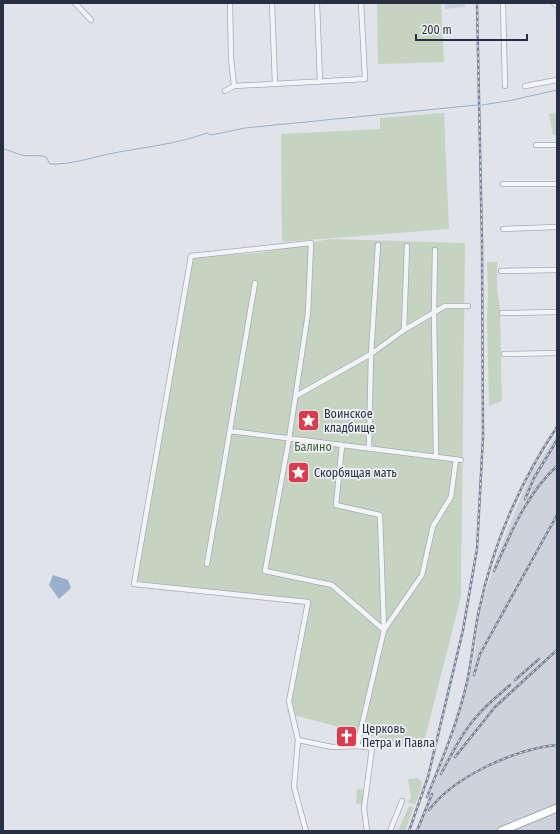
<svg xmlns="http://www.w3.org/2000/svg" width="560" height="834" font-family="'Fira Sans Condensed',sans-serif">
<style>
.built{fill:#ced2dc}
.green{fill:#c5d4c0}
.water{fill:#98b0cc}
.lines{fill:none;stroke-linecap:round;stroke-linejoin:round}
.stream{stroke:#98b0cc;stroke-width:1}
.minor-casing{stroke:#a5aab5;stroke-width:6}
.primary-casing{stroke:#9ea7b6;stroke-width:9}
.minor{stroke:#f3f4f8;stroke-width:4.5}
.primary{stroke:#fff;stroke-width:7}
.rail-casing{stroke:#788295;stroke-width:2.5}
.rail{stroke:#f0f2f7;stroke-width:1;stroke-dasharray:3;stroke-linecap:butt}
.labels{text-anchor:middle;stroke-width:3.5;stroke-linejoin:round;paint-order:stroke}
.poi-label{font-size:12px;fill:#273043;stroke:#f0f2f7;text-anchor:start}
.park-label{font-size:12px;fill:#3a5f33;stroke:#f0f2f7}
</style>
<rect width="100%" height="100%" fill="#e0e3ea"/>
<path class="built" d="M445,3H465V7L445,9Z
M557,434V805L498,831H415L451,743L474,659L480,609L499,551L531,473Z
M557,811V831H508Z"/>
<path class="green" d="M377,3H441L444,62L378,64Z
M444,113L449,229L282,242L281,134L380,129V118Z
M557,113V135H553L549,114Z
M329,239L465,243L461,596L422,750L287,713L307,602L137,581L193,257L259,253Z
M487,262H497V287L500,309L502,401L489,406L487,316L488,295Z
M418,778L422,782L421,790L415,804L408,803L411,797L408,779Z
M357,789L363,790L362,804H356Z
M409,806L414,807L405,831H398Z"/>
<path class="water" d="M53,575L68,580L71,588L59,599L49,585Z"/>
<g class="lines">
<path class="stream" d="M482,105L508,101L557,90
M3,149C11,150 15,154 22,155C30,157 37,154 46,157L50,164C71,165 93,157 114,153C145,147 177,144 207,133L211,135L245,128L477,105"/>
<defs>
<path id="minor" d="M75,3L91,20
M230,3L231,58L234,86
M272,3L275,84
M317,3L320,82
M503,3L505,86
M554,3L557,6
M525,86L557,80
M225,91L234,86L365,79L361,3
M536,145H557
M503,184H557
M503,229L557,227
M435,250L434,312L436,456
M501,271L557,270
M502,313L557,312
M404,330L407,246
M504,354L557,353
M296,396L371,354L404,330L445,306H468
M230,431L461,460
M342,445L336,505L380,515L384,630
M369,448L371,354L378,245
M207,564L255,283
M298,740L289,701L308,602L134,584L191,256L311,243L308,313L289,439L265,571L332,585L384,630
M357,746L384,630L422,575L433,526L451,497L456,459
M306,831L294,787L298,740L332,747L357,746L372,748L364,808L367,831
M390,831L402,801"/>
<path id="primary" d="M501,831L557,808"/>
</defs>
<use href="#minor" class="minor-casing"/>
<use href="#primary" class="primary-casing"/>
<use href="#minor" class="minor"/>
<use href="#primary" class="primary"/>
<defs>
<path id="rail" d="M525,499L534,478L557,440
M494,571C510,534 527,493 557,466
M474,675L480,654L557,515
M515,680L539,659
M455,757L495,707L557,650
M441,774C452,754 462,732 478,715C487,704 499,695 510,685
M427,797C442,760 458,722 467,682C472,659 474,634 479,610C493,545 520,482 557,427
M429,810C455,776 515,749 557,745
M409,831L428,777L463,630L477,549L483,437L482,243L477,3
M417,831L432,794"/>
</defs>
<use href="#rail" class="rail-casing"/>
<use href="#rail" class="rail"/>
</g>
<defs>
<symbol id="sight-square" viewBox="-11 -11 22 22"><rect x="-9" y="-9" width="18" height="18" rx="4" fill="#d83c4d" stroke="#f0f2f7"/><path d="M0-6L1.8-2.2L6-1.7L2.9 1.2L3.7 5.4L0 3.3L-3.7 5.4L-2.9 1.2L-6-1.7L-1.8-2.2Z" fill="#fff"/></symbol>
<symbol id="church-square" viewBox="-11 -11 22 22"><rect x="-9" y="-9" width="18" height="18" rx="4" fill="#d83c4d" stroke="#f0f2f7"/><path d="M-1.2-6h2.4v3.5h3.3v2.4h-3.3V6h-2.4V-.1h-3.3v-2.4h3.3Z" fill="#fff"/></symbol>
</defs>
<g fill-rule="evenodd">
<use href="#sight-square" x="296" y="408" width="25" height="25"/>
<use href="#sight-square" x="286" y="460" width="25" height="25"/>
<use href="#church-square" x="334" y="724" width="25" height="25"/>
</g>
<g class="labels">
<g class="poi-label">
<text x="324" y="418">Воинское<tspan x="324" dy="14">кладбище</tspan></text>
<text x="314" y="477">Скорбящая мать</text>
<text x="362" y="733">Церковь<tspan x="362" dy="14">Петра и Павла</tspan></text>
</g>
<g class="park-label">
<text x="313" y="451">Балино</text>
</g>
</g>
<rect width="560" height="834" fill="none" stroke="#273043" stroke-width="8"/>
<path d="M416 34v6h111v-6" fill="none" stroke="#273043" stroke-width="2"/>
<text x="422" y="34" font-size="12" fill="#273043" stroke="#f0f2f7" stroke-width="3" paint-order="stroke">200 m</text>
</svg>
